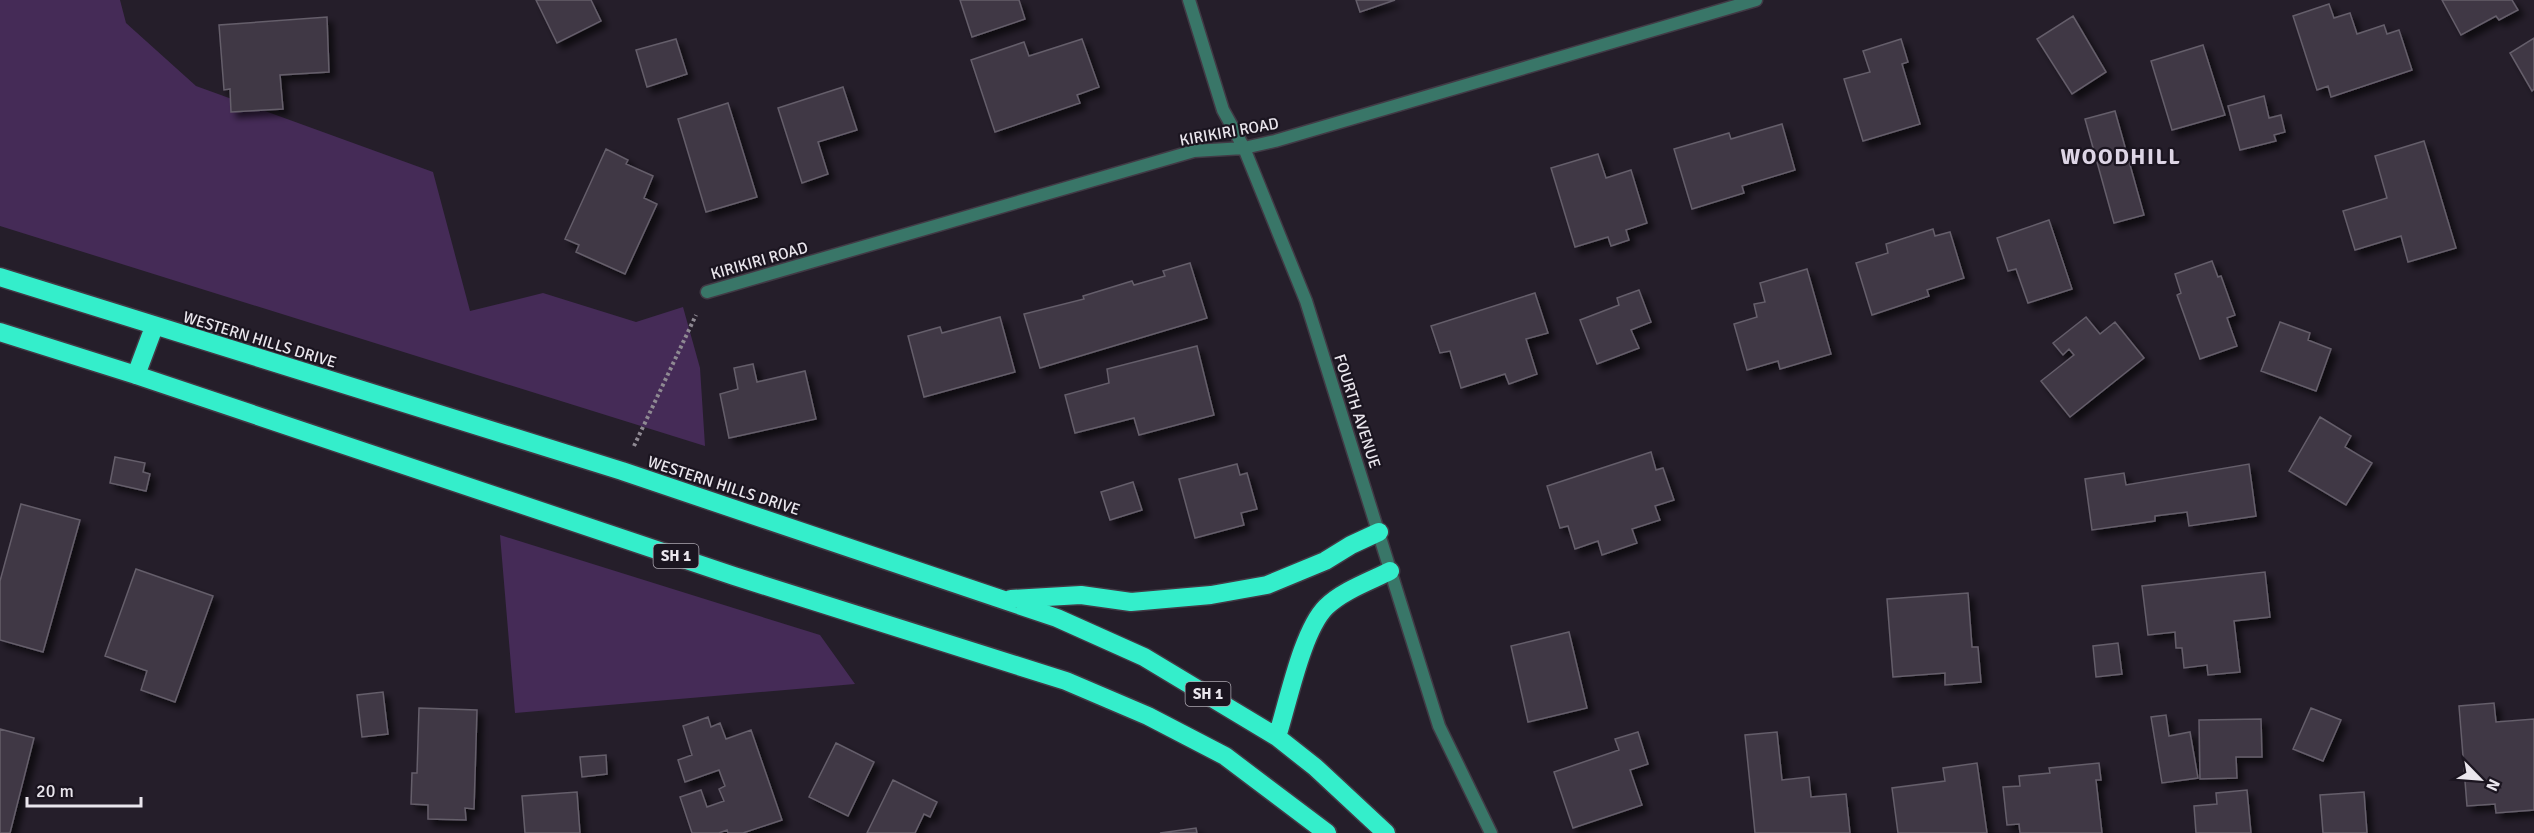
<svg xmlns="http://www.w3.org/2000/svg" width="2534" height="833" font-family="Signika,sans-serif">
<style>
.green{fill:#452b57}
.building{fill:#403945;stroke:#655e6b;stroke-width:1.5;filter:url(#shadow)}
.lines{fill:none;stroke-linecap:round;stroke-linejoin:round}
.street-casing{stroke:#413a45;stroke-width:15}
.highway-casing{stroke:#413a45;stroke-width:21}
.path{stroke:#8f8a93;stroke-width:4;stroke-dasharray:3 3;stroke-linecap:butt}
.street{stroke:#397668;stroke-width:12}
.highway{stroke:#34eecb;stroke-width:18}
.labels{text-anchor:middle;stroke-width:4.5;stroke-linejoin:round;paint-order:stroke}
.shield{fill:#1b1520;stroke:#aca7b0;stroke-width:1.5}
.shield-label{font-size:15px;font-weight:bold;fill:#eae6ed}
.street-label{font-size:16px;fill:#eae6ed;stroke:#1b1520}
.district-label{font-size:22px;font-weight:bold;letter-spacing:1.5px;fill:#ddd5e5;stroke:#1b1520}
</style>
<defs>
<filter id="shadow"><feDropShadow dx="5.5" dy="5.5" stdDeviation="3" flood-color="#0009"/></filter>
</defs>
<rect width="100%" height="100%" fill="#251e2a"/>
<path class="green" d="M0,0H120L126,23L196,86L433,172L470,311L543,293L636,322L683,307L700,368L705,446L0,226Z
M500,535L820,635L855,684L515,713Z"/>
<path class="building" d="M536,0H591L601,21L557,43Z
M960,0H1019L1025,19L972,37Z
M1356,0H1395L1360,12Z
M2442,0H2512L2518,10L2499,20L2496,16L2461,35Z
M2329,4L2334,18L2350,13L2357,34L2384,25L2387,34L2399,30L2412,70L2331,97L2328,86L2317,90L2293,16Z
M2073,16L2106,72L2072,94L2037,39Z
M327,17L329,72L280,75L283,109L231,112L230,89L224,90L219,25Z
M2534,38V89L2532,91L2510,53Z
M676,39L687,74L647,87L636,50Z
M1082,39L1099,87L1077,95L1080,103L995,132L971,60L1024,42L1029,56Z
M1901,39L1908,62L1902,64L1920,124L1863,141L1844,79L1870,72L1863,51Z
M2203,45L2225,115L2172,130L2151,61Z
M843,87L857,130L818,142L828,174L802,183L778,108Z
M2264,96L2269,118L2281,115L2285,132L2274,135L2276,141L2240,150L2228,106Z
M728,103L757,197L706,212L678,119Z
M2115,111L2144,215L2114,223L2085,119Z
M1782,124L1795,170L1742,186L1744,193L1692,209L1674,149L1729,133L1731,139Z
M2424,141L2456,248L2408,262L2401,236L2355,250L2343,211L2387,198L2375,156Z
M606,149L628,160L626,164L653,176L644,198L657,204L625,274L576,252L579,245L565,239Z
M1598,154L1606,178L1631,170L1647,223L1626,230L1629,240L1611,246L1608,237L1575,247L1551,168Z
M2049,220L2072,289L2028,303L2016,269L2008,271L1997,238Z
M1933,229L1935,236L1950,232L1964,278L1927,290L1929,296L1872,315L1856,263L1888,253L1886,244Z
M2212,261L2218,277L2221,276L2235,315L2227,318L2237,346L2200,359L2177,295L2181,293L2175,274Z
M1190,263L1207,318L1040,368L1024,314L1084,299L1083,296L1132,281L1134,285L1165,276L1163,271Z
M1807,269L1831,354L1780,369L1778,361L1747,370L1734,324L1757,317L1754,304L1765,302L1760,283Z
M1639,290L1651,322L1631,330L1639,348L1597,364L1580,320L1619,305L1617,298Z
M1535,293L1548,333L1526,339L1537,374L1509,384L1505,374L1461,388L1450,351L1440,353L1431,326Z
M1000,317L1015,372L924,397L908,336L940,327L942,333Z
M2086,317L2100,334L2115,322L2144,358L2070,417L2041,381L2074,355L2069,349L2063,355L2053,343Z
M2280,322L2310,333L2308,340L2331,349L2316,391L2261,371Z
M1197,346L1214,415L1139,435L1134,418L1075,433L1065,395L1109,383L1107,369Z
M753,364L757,382L805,371L816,419L729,438L720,394L738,389L734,368Z
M2320,417L2351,436L2345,447L2372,463L2346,505L2289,471Z
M1651,452L1656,470L1663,468L1674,500L1655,506L1660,520L1632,529L1637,543L1602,555L1598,541L1575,549L1568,526L1560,528L1547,486Z
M115,457L145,463L143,472L150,474L146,491L110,483Z
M1237,464L1240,475L1247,473L1257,509L1241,513L1244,525L1195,538L1179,479Z
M2249,464L2256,516L2189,526L2187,512L2155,516V521L2092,530L2085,479L2124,473L2126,485Z
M1133,482L1142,510L1110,520L1101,492Z
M21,504L80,520L43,652L0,640V581Z
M136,569L213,596L175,702L141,690L147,671L105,656Z
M2265,572L2270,617L2234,621L2240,672L2208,675L2207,665L2184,668L2182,648H2176L2175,632L2148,635L2142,586Z
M1968,593L1972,647H1978L1981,682L1945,685V673L1893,677L1887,599Z
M1569,632L1587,708L1528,722L1511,646Z
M2118,643L2122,674L2096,677L2093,646Z
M383,692L388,734L362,737L357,695Z
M2494,703L2496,722L2534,719V810L2496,813L2495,804L2467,806L2459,706Z
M419,708L477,710L474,809L465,808L466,820L428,819V805L411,804L412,773H417Z
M2311,708L2341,720L2323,761L2293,749Z
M2166,715L2169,736L2190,732L2198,778L2162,783L2151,717Z
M708,717L711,727L720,723L726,739L751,730L782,820L743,833H728L727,830L719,833H692L680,797L701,790L707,807L724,801L719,789L725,786L719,770L685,782L678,760L692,755L683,726Z
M2261,719L2262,757H2236L2237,778L2200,779L2199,720Z
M0,729L34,738L10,833H0Z
M1638,732L1648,764L1630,770L1642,805L1573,828L1554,772L1619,750L1615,739Z
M1777,732L1782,780L1809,777L1811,797L1846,794L1850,833H1755L1745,735Z
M836,743L874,762L848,816L809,797Z
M606,755L607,774L582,777L580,757Z
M1977,763L1987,833H1898L1892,788L1945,781L1943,768Z
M2099,763L2101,780H2096L2102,833H2020L2019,824L2007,825L2003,787L2020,786L2019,776L2050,773L2049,768Z
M893,780L937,802L930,817L924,814L915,833H867Z
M2247,790L2251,833H2196L2194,806L2217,804L2216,793Z
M577,792L580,833H525L522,796Z
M2364,792L2367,833H2323L2320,795Z
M1196,828L1197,833H1160Z"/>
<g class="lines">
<defs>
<path id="street" d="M1189,0L1223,110L1244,148L1306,301L1439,726L1491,833
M707,292L1194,151L1244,148L1275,141L1756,0"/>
<path id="highway" d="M0,277L622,471L1057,618L1144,657L1277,737L1315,767L1386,833
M0,332L136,375L734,576L1066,681L1148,716L1225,756L1327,833
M136,375L154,327
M1011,599L1081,595L1131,602L1211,595L1267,585L1325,561L1351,545L1379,532
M1277,737C1288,703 1302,631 1326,607C1342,591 1370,581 1390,571"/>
</defs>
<use href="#street" class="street-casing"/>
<use href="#highway" class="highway-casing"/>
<path class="path" d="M634,446L696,315"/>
<use href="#street" class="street"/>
<use href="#highway" class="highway"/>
</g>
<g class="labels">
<g class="shield">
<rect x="653.5" y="544" width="45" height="24" rx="4.5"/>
<rect x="1185.5" y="682" width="45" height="24" rx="4.5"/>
</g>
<g class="shield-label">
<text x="676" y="561">SH 1</text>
<text x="1208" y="699">SH 1</text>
</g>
<g class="street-label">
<text transform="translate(1229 131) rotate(-10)" y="6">KIRIKIRI ROAD</text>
<text transform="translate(759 260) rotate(-16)" y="6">KIRIKIRI ROAD</text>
<text transform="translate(260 339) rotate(17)" y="6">WESTERN HILLS DRIVE</text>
<text transform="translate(1358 411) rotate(72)" y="6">FOURTH AVENUE</text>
<text transform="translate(724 485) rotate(18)" y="6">WESTERN HILLS DRIVE</text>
</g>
<g class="district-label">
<text x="2121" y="164">WOODHILL</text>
</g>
</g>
<g transform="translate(2480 779) rotate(115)" stroke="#1b1520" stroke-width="4.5" paint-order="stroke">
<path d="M0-4.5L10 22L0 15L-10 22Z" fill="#eae6ed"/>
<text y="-9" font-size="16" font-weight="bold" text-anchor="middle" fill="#eae6ed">N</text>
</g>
<path d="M27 797v9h114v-9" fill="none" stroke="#eae6ed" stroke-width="3"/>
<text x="36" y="797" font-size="18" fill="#eae6ed" stroke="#1b1520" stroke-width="4.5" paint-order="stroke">20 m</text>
</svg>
